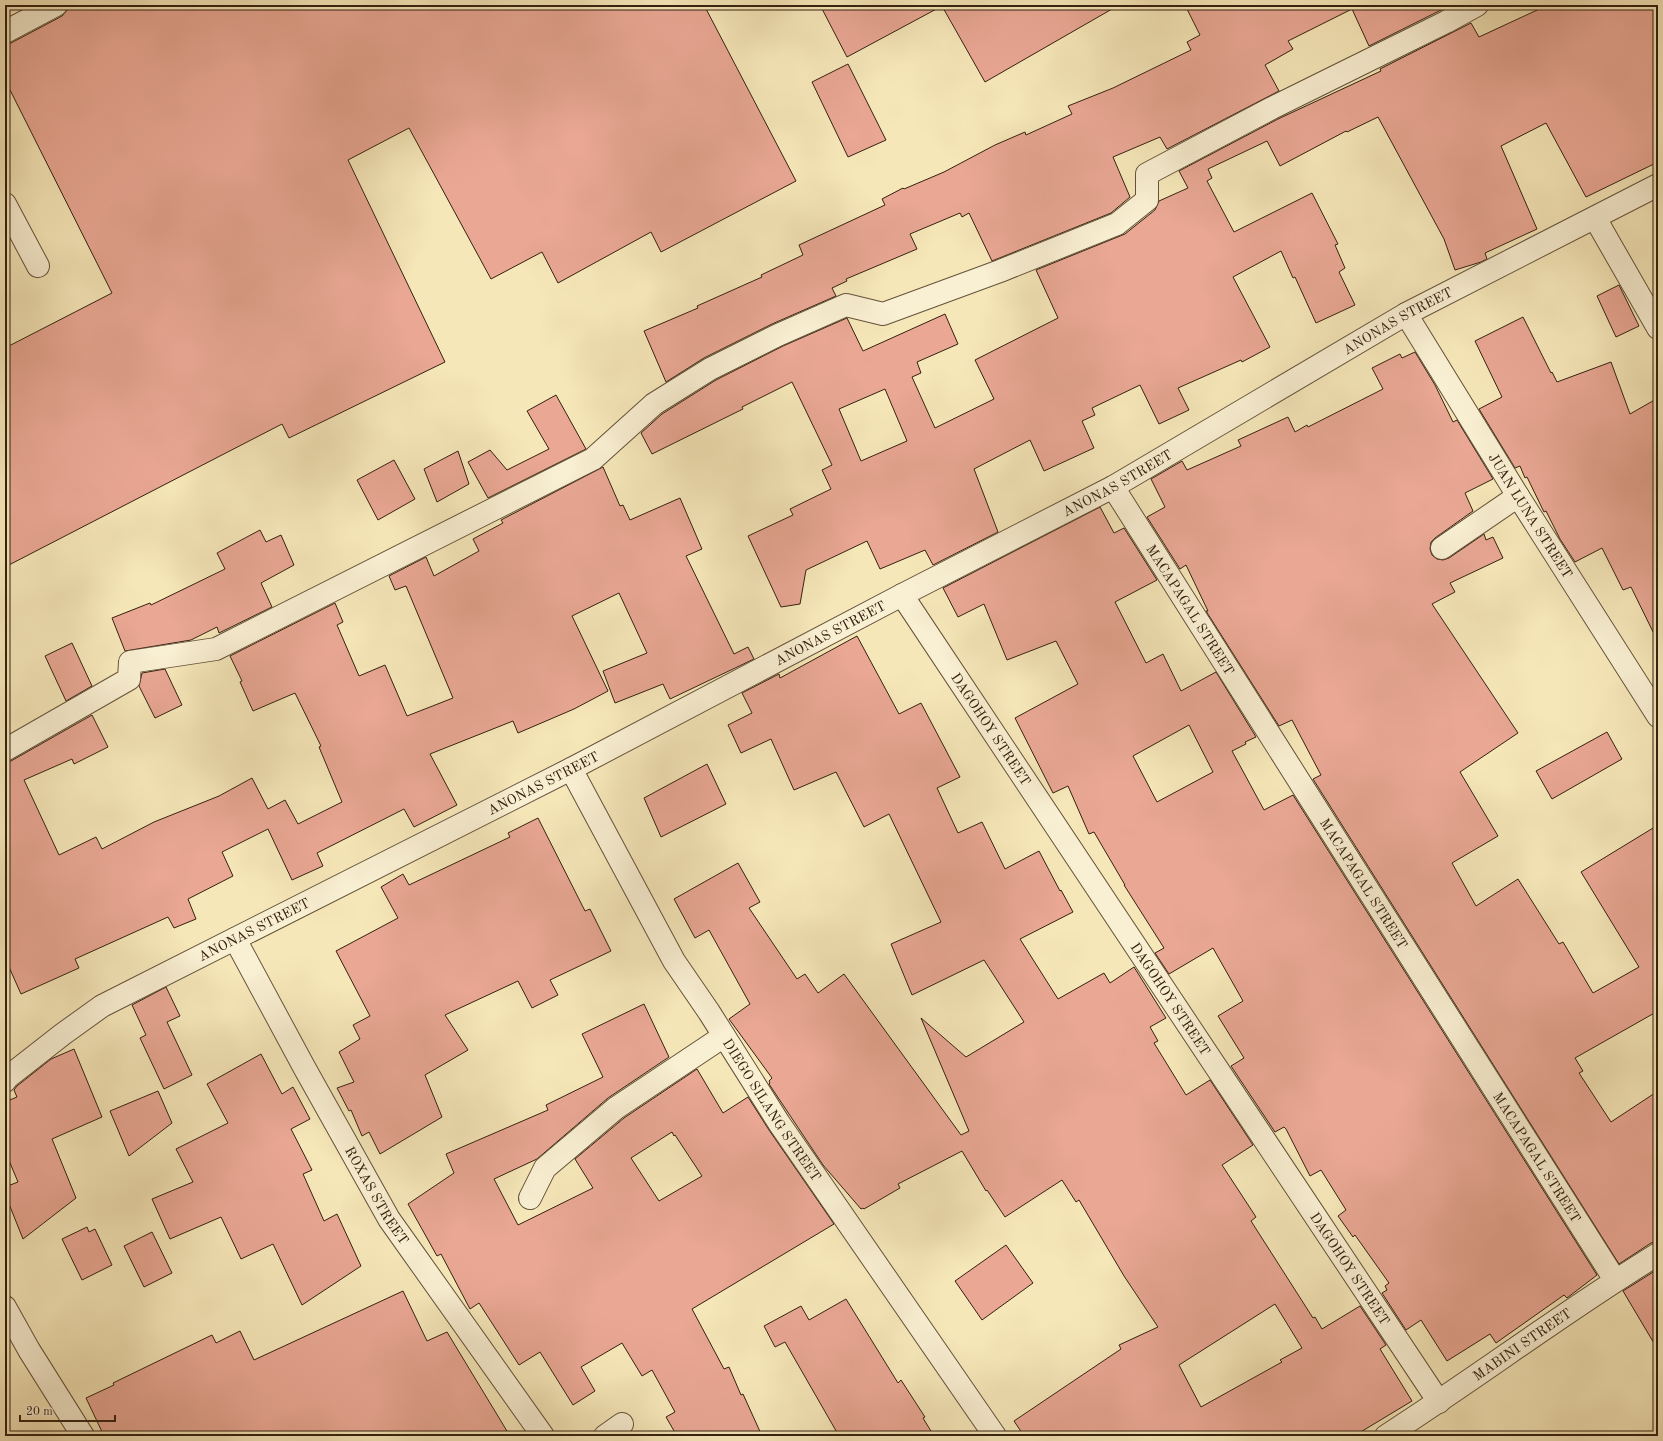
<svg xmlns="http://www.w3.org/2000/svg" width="1663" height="1441" font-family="'Old Standard TT',serif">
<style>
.building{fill:#e9a794;stroke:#34210f;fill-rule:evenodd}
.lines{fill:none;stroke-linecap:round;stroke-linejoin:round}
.minor-casing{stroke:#64523a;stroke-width:24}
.minor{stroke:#f9efd2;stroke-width:22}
.labels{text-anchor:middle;stroke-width:3;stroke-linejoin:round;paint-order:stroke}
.street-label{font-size:14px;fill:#34210f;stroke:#f9efd2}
</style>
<rect width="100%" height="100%" fill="#f6e7b9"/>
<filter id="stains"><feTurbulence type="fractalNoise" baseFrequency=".005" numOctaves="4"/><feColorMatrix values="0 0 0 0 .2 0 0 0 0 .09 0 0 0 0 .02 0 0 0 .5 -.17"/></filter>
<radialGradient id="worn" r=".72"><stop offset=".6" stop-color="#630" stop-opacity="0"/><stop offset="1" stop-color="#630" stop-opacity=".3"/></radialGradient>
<path class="building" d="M77,5H704L796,181L661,252L651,232L558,283L542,252L491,279L409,128L348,160L445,362L289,438L282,424L5,567V348L112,293L5,80V44L11,43L62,16L67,10Z
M820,5H1119L985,82L942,6L847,57Z
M1185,5H1451L1369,46L1352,9L1288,41L1293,49L1265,65L1279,91L1167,149L1160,137L1113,157L1130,197L1111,213L992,261L969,213L962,217L960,213L910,234L917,249L846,279L847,281L832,288L836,296L772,324L704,358L666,382L644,331L698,308L697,306L762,277L761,275L803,255L799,245L885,205L882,199L903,188L904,189L944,172L995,145L1025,132L1026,135L1072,114L1068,106L1113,88L1191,50L1187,42L1200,35Z
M1548,5H1658V162L1586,197L1546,123L1501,146L1537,229L1485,253L1487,259L1481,262L1455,270L1444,239L1378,117L1347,132L1346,131L1280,166L1267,141L1208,169L1212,178L1207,181L1234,232L1312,193L1338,244L1335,245L1345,268L1339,272L1355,305L1316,323L1295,277L1293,278L1281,251L1233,277L1270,347L1242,362L1241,360L1178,388L1189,410L1159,424L1140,385L1092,408L1095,415L1082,421L1094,448L1044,471L1030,440L974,469L998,532L933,565L925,550L880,569L867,541L806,570L800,604L781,607L748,536L793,515L790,509L831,489L822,470L832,465L792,382L742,407L743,409L652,454L641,433L662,414L716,380L783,346L847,318L863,351L945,314L958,344L917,362L921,373L912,377L935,428L994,399L975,360L1058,318L1036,270L1125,234L1155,210L1159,201L1188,188L1179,171L1278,119L1381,71L1380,69L1471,23L1479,37ZM885,389L907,441L861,461L839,409Z
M848,64L886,140L848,157L812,82Z
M1619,285L1639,326L1616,337L1597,296Z
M1523,317L1551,373L1552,372L1557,382L1611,362L1630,414L1658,398V642L1631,587L1623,590L1602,548L1575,562L1560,539L1546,511L1544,512L1527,477L1525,478L1520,466L1515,468L1479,409L1502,397L1475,341Z
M1415,352L1435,385L1453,422L1457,420L1493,479L1465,493L1473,511L1435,538L1431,542L1430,549L1432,555L1437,559L1443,560L1449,558L1484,534L1486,540L1493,537L1503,558L1450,583L1455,592L1432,604L1518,733L1460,772L1498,836L1452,863L1476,906L1518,879L1559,944L1563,942L1593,993L1639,967L1581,872L1658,825V1011L1575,1058L1583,1071L1579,1073L1611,1122L1658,1091V1242L1651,1243L1619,1264L1313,779L1321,775L1292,720L1279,726L1206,611H1208L1186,565L1180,569L1147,517L1165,507L1151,479L1182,461L1187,470L1241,446L1238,440L1288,417L1295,432L1307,425L1308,427L1383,389L1372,368L1400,354L1402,358Z
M556,395L586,449L488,498L468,462L490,450L507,470L549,449L527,411Z
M458,451L469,484L437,502L424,469Z
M394,460L415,499L378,520L357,480Z
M603,467L620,506L623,505L630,520L680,498L702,549L686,556L734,654L748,647L754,659L670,699L663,684L615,703L603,671L647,653L619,593L572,616L608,691L574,709L518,733L513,721L430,754L457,805L414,827L404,809L317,853L323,866L292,880L268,829L222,852L233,876L188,899L196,919L174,928L168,917L75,959L79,968L21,994L5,958V762L11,761L92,715L108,747L74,764L72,759L24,780L59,855L96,837L102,849L154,822L219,796L252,778L268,809L285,800L298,824L342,802L319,747L321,746L295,693L253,711L240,682L242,681L230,656L335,603L343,622L337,625L359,676L385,665L407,716L453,698L406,586L395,590L389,576L426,557L434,576L479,551L473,539L503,523L501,520Z
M1100,507L1114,533L1124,528L1157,580L1115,602L1146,663L1163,654L1181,691L1216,672L1256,737L1245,742L1246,744L1232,751L1264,810L1293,795L1597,1275L1567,1298L1564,1295L1496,1343L1490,1334L1447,1361L1421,1320L1406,1330L1382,1293L1387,1290L1385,1286L1389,1283L1355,1235L1353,1237L1338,1216L1346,1210L1321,1170L1310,1176L1286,1129L1284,1127L1275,1132L1231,1066L1244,1058L1218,1016L1243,1001L1213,948L1169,974L1155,953L1164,948L1124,885H1125L1094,832L1089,834L1068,786L1053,793L1015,718L1078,684L1056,641L1007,660L984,604L958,617L943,588ZM1189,725L1213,772L1157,802L1133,756Z
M260,530L266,542L281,535L294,565L261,583L272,607L219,633L217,627L191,640L125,651L112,618L150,603L151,605L225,569L217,553Z
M857,636L899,714L921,703L960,777L937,788L958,833L982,822L1005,869L1039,851L1060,891L1061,890L1073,912L1020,939L1058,999L1104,973L1110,983L1134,967L1166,1018L1150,1027L1158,1041L1154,1043L1186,1095L1210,1080L1253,1145L1222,1165L1256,1217L1251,1221L1313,1318L1315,1317L1322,1329L1360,1306L1386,1345L1380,1349L1412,1401L1354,1436H1024L1014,1421L1121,1349L1119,1345L1158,1327L1124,1276L1079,1200L1076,1202L1062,1180L1005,1217L987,1190L986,1191L962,1151L898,1184L900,1188L864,1209L863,1208L861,1209L823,1165L769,1084L770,1083L769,1081L772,1078L729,1019L750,1004L709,930L695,938L674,899L738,863L760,902L749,908L797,979L805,974L818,993L844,974L961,1135L969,1131L921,1018L966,1057L1024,1022L984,960L912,995L891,944L941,922L889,814L864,827L836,772L794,790L771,739L741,753L728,725L752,713L742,693L779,674L780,678ZM1275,1304L1302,1348L1280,1360L1282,1362L1201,1407L1179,1365Z
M72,643L92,686L66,701L45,656Z
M165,669L182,705L155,718L139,686L142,673Z
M1607,732L1622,759L1552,799L1536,771Z
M707,764L726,804L661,837L644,798Z
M538,818L585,911L590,909L611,951L550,980L558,995L532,1008L518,981L445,1015L468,1050L425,1075L442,1117L380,1154L369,1132L362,1136L351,1110L349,1111L337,1088L354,1082L339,1052L360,1039L353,1025L370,1016L336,951L398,918L381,887L403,874L409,885L510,837L508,833Z
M166,987L180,1016L167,1022L192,1075L164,1089L140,1038L146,1035L132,1005Z
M644,1004L669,1057L608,1098L537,1159L494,1179L518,1225L593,1188L575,1159L624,1118L697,1069L723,1113L748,1097L769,1130L834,1224L692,1309L724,1369L729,1367L741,1395L743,1394L762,1436H677L666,1417L675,1412L652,1370L642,1376L622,1343L581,1367L595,1391L573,1405L540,1352L519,1365L479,1303L470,1309L441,1254L437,1256L408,1204L454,1173L446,1154L548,1110L546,1105L603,1077L582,1034ZM672,1132L674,1136L675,1135L702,1176L659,1201L631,1158Z
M74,1049L102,1117L52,1139L76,1198L23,1239L5,1194V1187L18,1182L5,1151V1102L17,1097L14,1090L17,1086L51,1059Z
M261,1054L282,1094L293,1087L310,1119L291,1129L312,1170L303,1174L324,1221L337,1214L361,1266L302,1305L273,1244L241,1259L221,1217L170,1239L152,1199L193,1182L176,1149L228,1123L207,1084Z
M158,1091L172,1123L129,1156L110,1111Z
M87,1227L89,1232L95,1229L112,1265L82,1280L62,1239Z
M152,1232L172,1273L144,1287L124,1246Z
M1006,1245L1033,1283L982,1320L955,1281Z
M1658,1269V1350L1623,1291Z
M403,1291L427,1341L447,1332L510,1436H104L86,1398L114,1385L113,1383L212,1335L216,1343L240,1331L254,1360Z
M846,1299L898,1383L901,1380L925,1417L923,1418L934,1436H839L785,1342L775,1347L764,1326L801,1306L809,1320Z"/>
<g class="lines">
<defs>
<g id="minor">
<path d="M5,32L56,5"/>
<path d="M5,204L38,266"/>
<path d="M1595,218L1658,328"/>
<path id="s1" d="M1406,314L1518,496L1658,716"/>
<path id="s2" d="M1113,487L1615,1280"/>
<path d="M1442,548L1518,496"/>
<path id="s3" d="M902,595L1439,1402"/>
<path d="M5,750L129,679L130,662L216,649L593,459L654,404L710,369L778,335L846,305L883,314L1000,271L1117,224L1147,200V174L1272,108L1446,22L1477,5"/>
<path id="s4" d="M571,769L674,961L709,1012L779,1123L995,1436"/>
<path id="s5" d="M235,939L304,1067L389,1219L543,1436"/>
<path id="s6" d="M5,1081L8,1077L63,1034L102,1006L571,769L902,595L1113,487L1406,314L1658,185"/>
<path d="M530,1198L545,1168L616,1108L724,1036"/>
<path d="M5,1307L29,1350L83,1436"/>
<path d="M605,1436L622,1424"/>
<path id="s7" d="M1386,1436C1478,1377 1565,1311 1658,1254"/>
</g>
</defs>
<use href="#minor" class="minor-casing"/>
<use href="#minor" class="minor"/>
</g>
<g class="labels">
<g class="street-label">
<text dy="5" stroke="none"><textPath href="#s6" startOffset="1589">ANONAS STREET</textPath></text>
<text dy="5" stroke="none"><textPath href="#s6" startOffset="1265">ANONAS STREET</textPath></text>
<text dy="5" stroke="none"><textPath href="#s1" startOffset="237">JUAN LUNA STREET</textPath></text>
<text dy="5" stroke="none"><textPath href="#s2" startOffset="145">MACAPAGAL STREET</textPath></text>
<text dy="5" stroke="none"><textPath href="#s6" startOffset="941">ANONAS STREET</textPath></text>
<text dy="5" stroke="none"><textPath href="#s3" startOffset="161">DAGOHOY STREET</textPath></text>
<text dy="5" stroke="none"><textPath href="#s6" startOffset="617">ANONAS STREET</textPath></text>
<text dy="5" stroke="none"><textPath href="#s2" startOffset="469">MACAPAGAL STREET</textPath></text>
<text dy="5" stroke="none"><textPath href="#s6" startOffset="293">ANONAS STREET</textPath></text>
<text dy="5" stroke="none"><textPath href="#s3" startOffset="485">DAGOHOY STREET</textPath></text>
<text dy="5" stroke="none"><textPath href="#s4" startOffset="396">DIEGO SILANG STREET</textPath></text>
<text dy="5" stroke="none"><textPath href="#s2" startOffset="793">MACAPAGAL STREET</textPath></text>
<text dy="5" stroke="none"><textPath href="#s5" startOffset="293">ROXAS STREET</textPath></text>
<text dy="5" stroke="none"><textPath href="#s3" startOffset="809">DAGOHOY STREET</textPath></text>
<text dy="5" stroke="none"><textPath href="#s7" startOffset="164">MABINI STREET</textPath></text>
</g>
</g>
<rect width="1663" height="1441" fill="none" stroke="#f6e7b9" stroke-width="20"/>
<rect x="6" y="6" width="1651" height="1429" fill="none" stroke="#34210f" stroke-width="2"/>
<rect x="10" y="10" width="1643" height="1421" fill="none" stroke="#34210f"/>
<path d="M20 1415v6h95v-6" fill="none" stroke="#34210f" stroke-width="2"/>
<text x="26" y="1415" font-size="12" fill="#34210f" stroke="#f9efd2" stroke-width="3" paint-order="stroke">20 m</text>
<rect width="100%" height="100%" filter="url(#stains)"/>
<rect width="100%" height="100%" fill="url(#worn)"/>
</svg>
